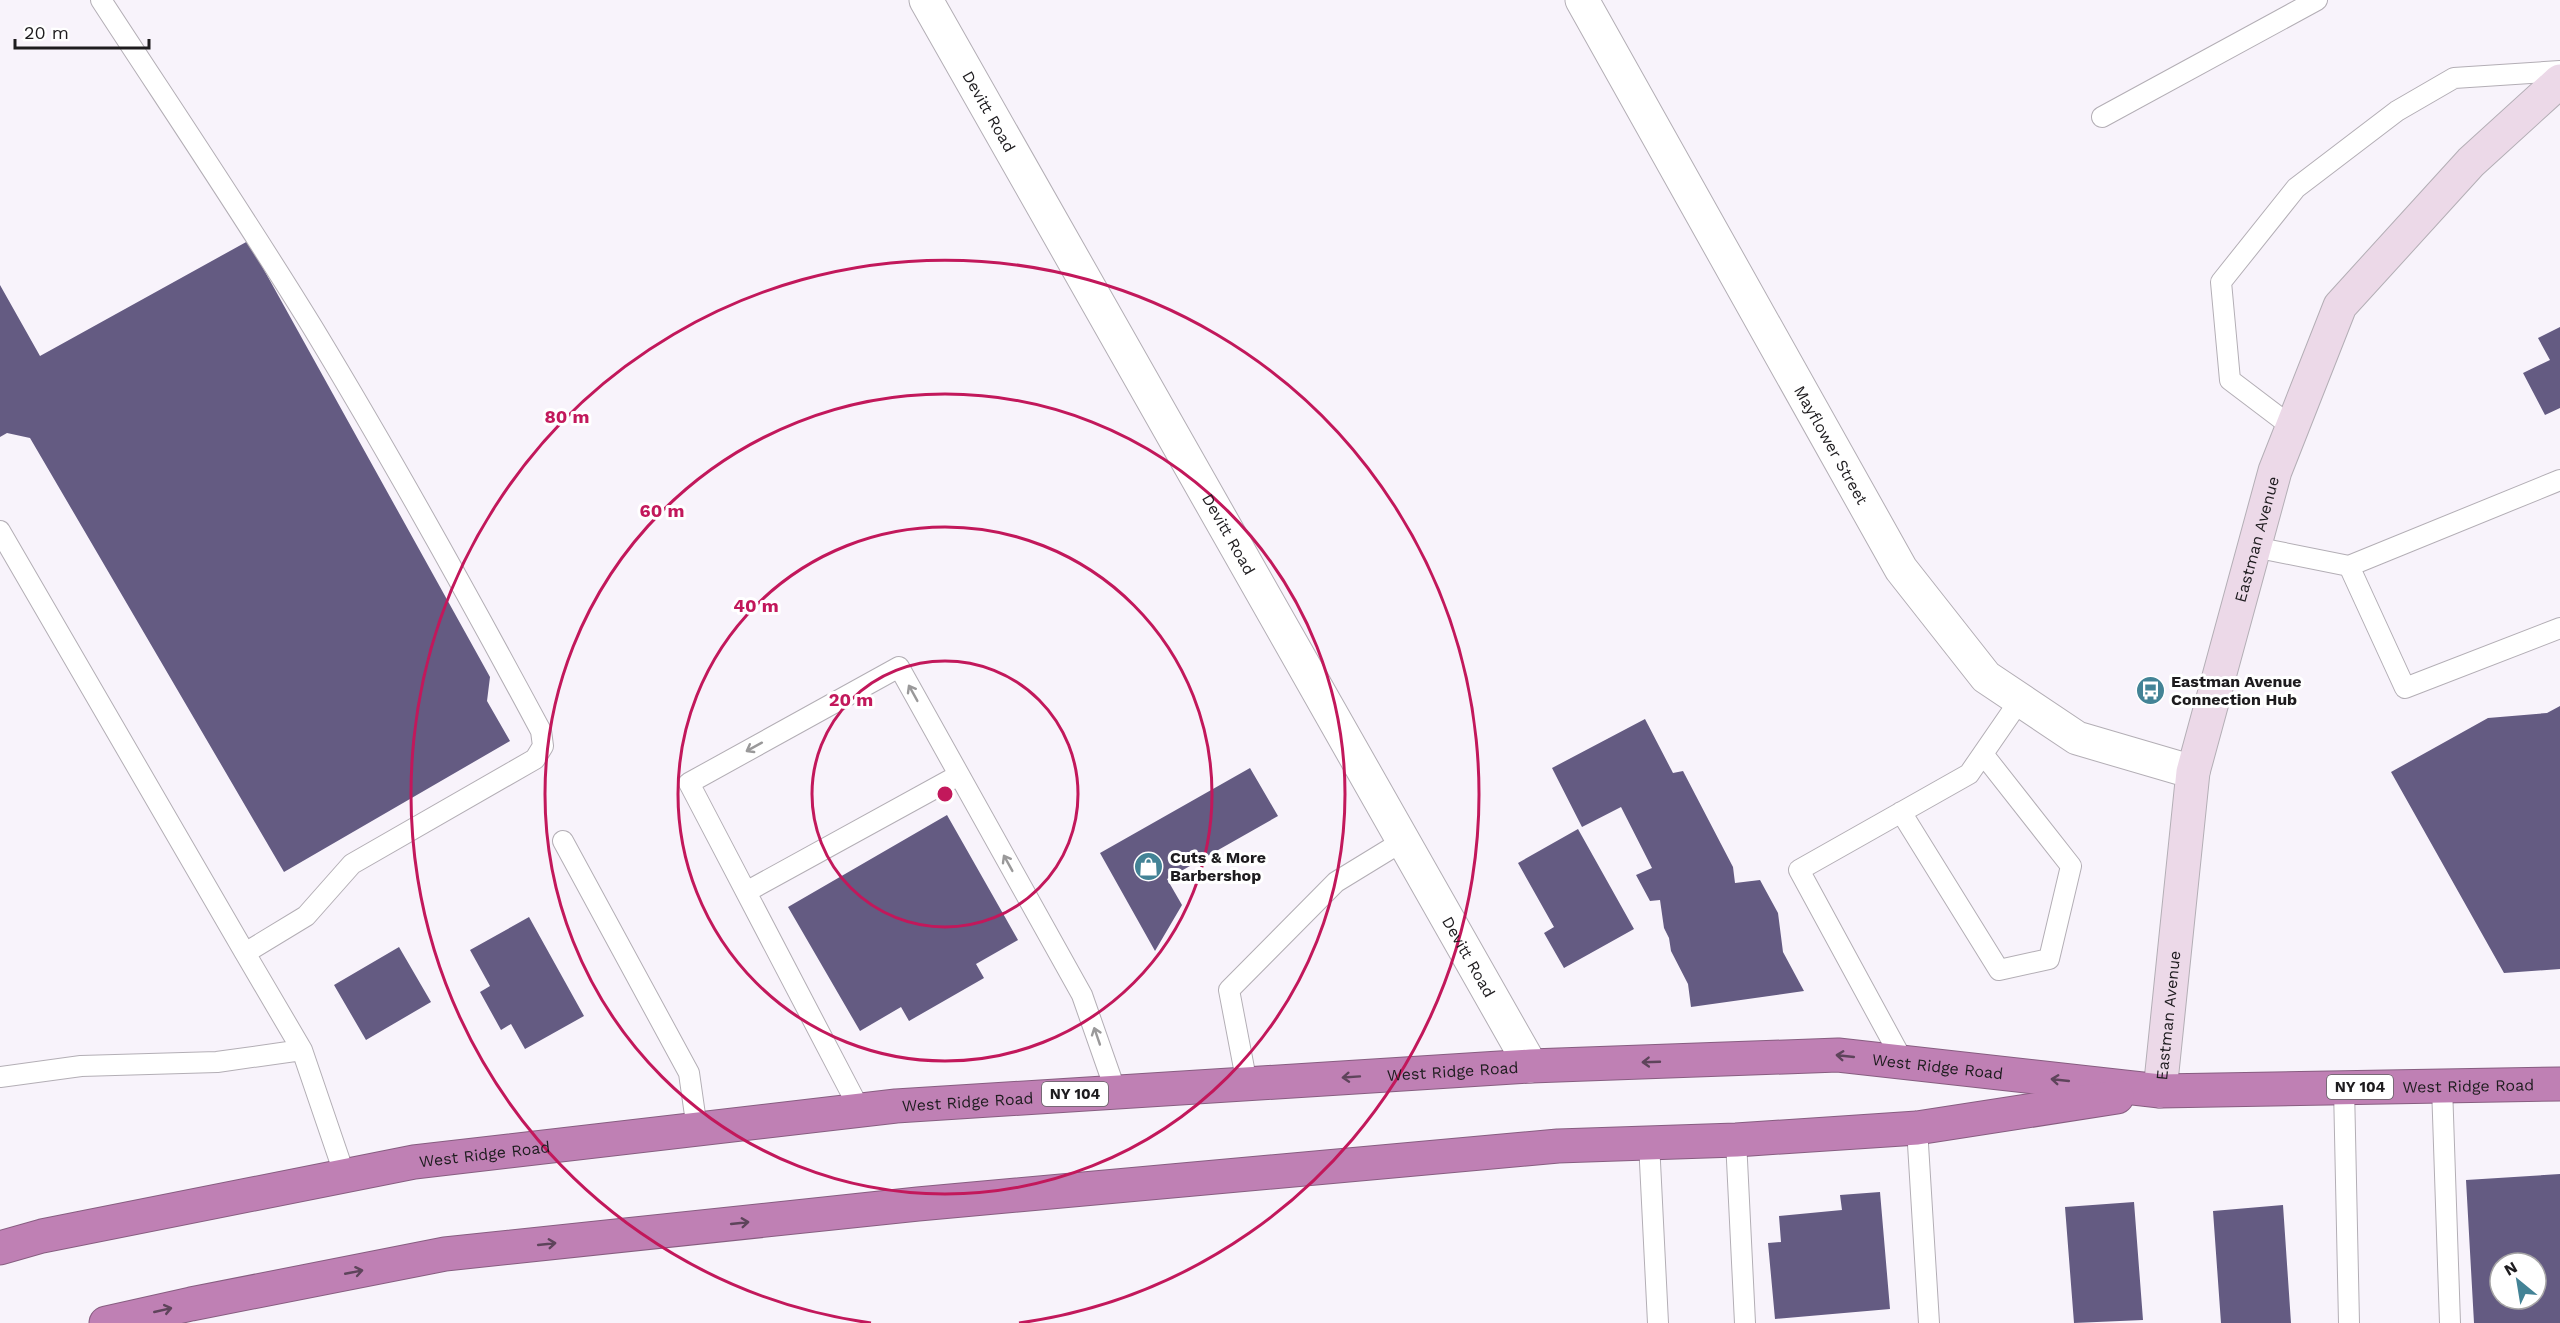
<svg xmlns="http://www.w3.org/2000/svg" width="2560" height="1323" font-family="'Work Sans',sans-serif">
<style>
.building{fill:#645b82;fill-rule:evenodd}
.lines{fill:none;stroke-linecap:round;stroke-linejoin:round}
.lane-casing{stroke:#b3aeb5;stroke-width:22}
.street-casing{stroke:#b3aeb5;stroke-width:35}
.secondary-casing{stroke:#b3aeb5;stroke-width:35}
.highway-casing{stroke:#875d80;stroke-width:35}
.lane{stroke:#fff;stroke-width:20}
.street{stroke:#fff;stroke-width:33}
.secondary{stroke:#ecd9e8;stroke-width:33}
.highway{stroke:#bf80b4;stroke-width:33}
.oneway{stroke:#9a999a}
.oneway2{stroke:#5e445b}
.ring{fill:none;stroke:#c2185b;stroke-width:3}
.labels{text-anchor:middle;stroke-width:6;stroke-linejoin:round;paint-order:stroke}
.shield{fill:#fff;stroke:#626062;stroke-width:1.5}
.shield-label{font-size:15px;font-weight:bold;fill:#1e1c1f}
.street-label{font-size:16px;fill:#1e1c1f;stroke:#fff}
.poi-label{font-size:16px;font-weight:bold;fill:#1e1c1f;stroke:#fff;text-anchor:start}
.centre{fill:#c2185b;stroke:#fff;stroke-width:3}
.ring-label{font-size:18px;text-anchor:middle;font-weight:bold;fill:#c2185b;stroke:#fff;stroke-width:6;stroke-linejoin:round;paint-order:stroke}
</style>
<rect width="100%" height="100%" fill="#f8f3fb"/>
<path class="building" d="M248,241L490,677L487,701L510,741L284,872L30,438L7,433L0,437V285L40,356Z
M2560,327V408L2545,415L2523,373L2550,360L2538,338Z
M2560,706V969L2504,973L2391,772L2488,718L2547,713Z
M1645,719L1673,773L1683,771L1733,867L1735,883L1760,880L1778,913L1783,952L1804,991L1691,1007L1688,984L1671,951L1669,938L1664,928L1660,900L1650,901L1636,875L1652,868L1621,807L1582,827L1552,768Z
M1250,768L1278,816L1167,879L1182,905L1155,951L1100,853Z
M947,815L1018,940L976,964L984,978L909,1021L901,1007L860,1031L788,907Z
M1578,829L1634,929L1564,968L1544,933L1554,927L1518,863Z
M529,917L584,1016L525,1049L511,1024L501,1030L480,992L490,986L470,950Z
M399,947L431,1002L366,1040L334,985Z
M2560,1174V1323H2474L2466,1180ZM2500,1263H2536V1299H2500Z
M1880,1192L1890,1309L1775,1319L1768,1243L1781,1242L1779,1216L1842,1210L1840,1195Z
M2134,1202L2143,1320L2074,1323L2065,1207Z
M2283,1205L2291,1323H2221L2213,1211Z"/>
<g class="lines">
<defs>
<path id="lane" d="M2102,117L2317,0
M2292,427L2230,380L2221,282L2296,188L2397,111L2454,78L2560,71
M0,531L245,953
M2254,547L2349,566L2560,480
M2349,566L2405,688L2560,628
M1901,812L1999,970L2049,959L2071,866L1983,754
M563,841L689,1073L697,1129
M746,892L959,775
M302,1050L345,1176
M1904,1063L1799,870L1969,774L2020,700
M0,1077L81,1066L217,1062L302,1050L245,953L306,916L352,864L535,759L543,746L541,731C468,595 393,460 313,328C245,217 172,109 101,0
M1247,1084L1229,990L1336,882L1403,841
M2442,1086L2450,1323
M2344,1087L2349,1323
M860,1110L689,783L899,667L1082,995L1116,1092
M1917,1128L1929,1323
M1736,1140L1745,1323
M1649,1142L1658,1323"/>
<g id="street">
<path id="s1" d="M926,0L1531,1066"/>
<path id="s2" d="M1582,0L1901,569L1986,677L2077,738L2193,772"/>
</g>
<g id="secondary">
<path id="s3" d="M2160,1091L2193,772L2275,471L2340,306L2471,162L2560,81"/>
</g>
<g id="highway">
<path id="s4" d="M0,1248L42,1236L414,1162L896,1106L1531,1066L1838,1055L2160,1091L2560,1084"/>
<path d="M106,1323L191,1304L445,1254L918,1204L1558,1146L1736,1140L1917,1128L2117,1097"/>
</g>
</defs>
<use href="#lane" class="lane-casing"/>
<use href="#street" class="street-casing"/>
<use href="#secondary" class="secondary-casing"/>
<use href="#highway" class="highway-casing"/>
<use href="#lane" class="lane"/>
<use href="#street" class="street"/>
<use href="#secondary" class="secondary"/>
<use href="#highway" class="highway"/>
</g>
<defs><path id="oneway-shaft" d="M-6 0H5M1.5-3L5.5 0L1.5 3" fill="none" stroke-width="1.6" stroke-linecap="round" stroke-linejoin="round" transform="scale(1.5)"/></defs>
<g class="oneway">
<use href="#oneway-shaft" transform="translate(913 693) rotate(-119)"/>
<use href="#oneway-shaft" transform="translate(754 747) rotate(151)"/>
<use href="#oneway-shaft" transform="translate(1008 863) rotate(-119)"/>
<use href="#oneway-shaft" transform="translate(1097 1036) rotate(-109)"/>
</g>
<g class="oneway2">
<use href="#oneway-shaft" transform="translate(1845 1056) rotate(-174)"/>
<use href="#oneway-shaft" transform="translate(1651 1062) rotate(178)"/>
<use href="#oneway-shaft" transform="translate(1351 1077) rotate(176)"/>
<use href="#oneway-shaft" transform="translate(2060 1080) rotate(-174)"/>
<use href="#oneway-shaft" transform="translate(740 1223) rotate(-6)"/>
<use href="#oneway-shaft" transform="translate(547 1244) rotate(-6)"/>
<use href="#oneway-shaft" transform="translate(354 1272) rotate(-11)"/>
<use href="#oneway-shaft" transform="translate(163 1310) rotate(-13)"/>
</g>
<g class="ring">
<circle cx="945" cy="794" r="133"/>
<circle cx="945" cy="794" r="267"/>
<circle cx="945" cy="794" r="400"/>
<path d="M871 1323A534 534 0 1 1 1019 1323"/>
</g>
<defs>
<symbol id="bus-disc" viewBox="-11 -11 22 22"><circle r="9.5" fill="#438396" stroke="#fff"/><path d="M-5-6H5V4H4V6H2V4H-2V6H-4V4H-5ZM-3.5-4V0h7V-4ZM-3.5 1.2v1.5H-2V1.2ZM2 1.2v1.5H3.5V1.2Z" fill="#fff"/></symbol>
<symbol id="shop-disc" viewBox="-11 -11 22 22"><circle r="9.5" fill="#438396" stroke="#fff"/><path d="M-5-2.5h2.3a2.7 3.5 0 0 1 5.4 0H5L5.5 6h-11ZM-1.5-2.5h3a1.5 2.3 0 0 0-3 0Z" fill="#fff"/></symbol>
</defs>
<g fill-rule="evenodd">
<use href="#bus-disc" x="2134" y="674" width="33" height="33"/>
<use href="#shop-disc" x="1132" y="850" width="33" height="33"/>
</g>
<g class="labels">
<g class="shield">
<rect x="2327" y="1075" width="66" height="24" rx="4.5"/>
<rect x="1042" y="1082" width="66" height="24" rx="4.5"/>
</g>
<g class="shield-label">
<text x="2360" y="1092">NY 104</text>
<text x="1075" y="1099">NY 104</text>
</g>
<g class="street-label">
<text dy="6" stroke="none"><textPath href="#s1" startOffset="128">Devitt Road</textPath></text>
<text dy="6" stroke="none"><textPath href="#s2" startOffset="510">Mayflower Street</textPath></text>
<text dy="6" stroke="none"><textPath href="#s1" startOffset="614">Devitt Road</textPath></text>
<text dy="6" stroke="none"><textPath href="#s3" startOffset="562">Eastman Avenue</textPath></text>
<text dy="6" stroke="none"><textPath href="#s1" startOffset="1100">Devitt Road</textPath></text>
<text dy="6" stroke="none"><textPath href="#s3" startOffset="76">Eastman Avenue</textPath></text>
<text dy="6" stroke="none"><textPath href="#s4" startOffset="1952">West Ridge Road</textPath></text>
<text dy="6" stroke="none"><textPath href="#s4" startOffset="1466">West Ridge Road</textPath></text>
<text dy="6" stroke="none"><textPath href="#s4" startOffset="2484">West Ridge Road</textPath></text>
<text dy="6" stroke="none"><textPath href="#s4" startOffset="980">West Ridge Road</textPath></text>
<text dy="6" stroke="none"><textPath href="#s4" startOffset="494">West Ridge Road</textPath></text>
</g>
<g class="poi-label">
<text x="2171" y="687">Eastman Avenue<tspan x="2171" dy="18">Connection Hub</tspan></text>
<text x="1170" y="863">Cuts &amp; More<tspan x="1170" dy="18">Barbershop</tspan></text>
</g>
</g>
<circle cx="945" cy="794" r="9" class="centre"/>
<g class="ring-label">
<text x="567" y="423">80 m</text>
<text x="662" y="517">60 m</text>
<text x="756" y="612">40 m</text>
<text x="851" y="706">20 m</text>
</g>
<g transform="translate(2518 1281) rotate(330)"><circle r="28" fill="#ffffff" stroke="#a5a4a5" stroke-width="1.5"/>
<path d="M0-4.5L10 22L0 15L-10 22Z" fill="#438396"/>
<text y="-9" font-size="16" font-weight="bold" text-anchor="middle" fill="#1e1c1f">N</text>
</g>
<path d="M15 39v9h134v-9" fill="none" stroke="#1e1c1f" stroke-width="3"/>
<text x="24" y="39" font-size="18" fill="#1e1c1f" stroke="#ffffff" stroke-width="4.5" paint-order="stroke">20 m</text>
</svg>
